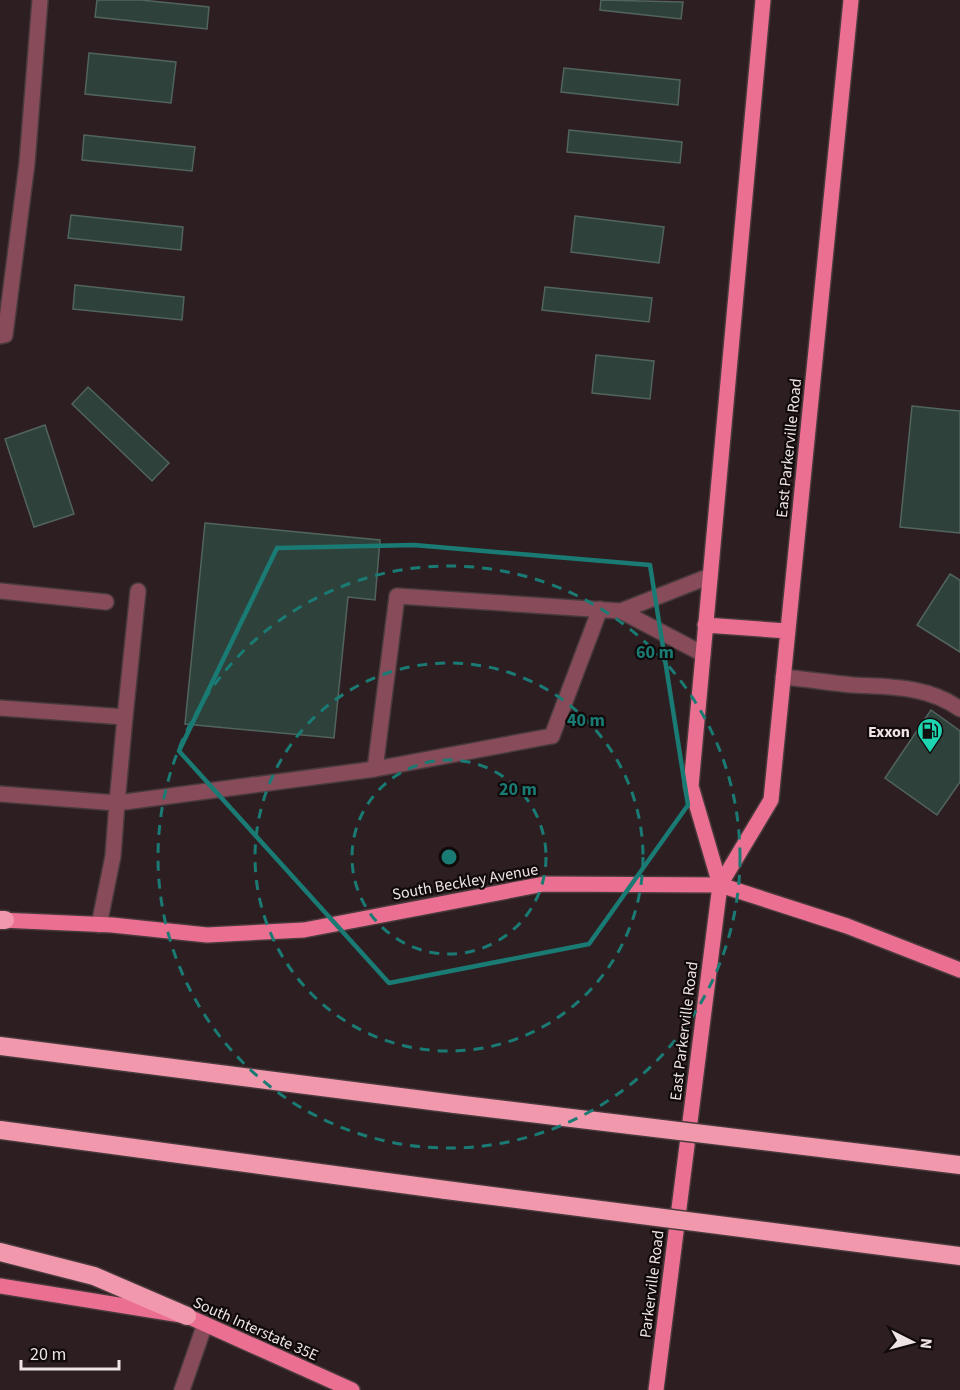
<svg xmlns="http://www.w3.org/2000/svg" width="960" height="1390" font-family="'Source Sans 3',sans-serif">
<style>
.building{fill:#2f413b;stroke:#51645e;stroke-width:1.5}
.lines{fill:none;stroke-linecap:round;stroke-linejoin:round}
.minor-casing{stroke:#483a3c;stroke-width:18}
.major-casing{stroke:#483a3c;stroke-width:18}
.highway-casing{stroke:#483a3c;stroke-width:21}
.minor{stroke:#874b59;stroke-width:15}
.major{stroke:#eb6f90;stroke-width:15}
.highway{stroke:#f298ac;stroke-width:18}
.highway-bridge-casing{stroke:#483a3c;stroke-width:21;stroke-linecap:butt}
.highway-bridge{stroke:#f298ac;stroke-width:18}
.marked{fill:none;stroke:#1a7b74;stroke-width:4.5;stroke-linejoin:round}
.ring{fill:none;stroke:#1a7b74;stroke-width:3;stroke-dasharray:10 8}
.labels{text-anchor:middle;stroke-width:4.5;stroke-linejoin:round;paint-order:stroke}
.street-label{font-size:16px;fill:#eee3e5;stroke:#110a0b}
.poi-label{font-size:16px;font-weight:bold;fill:#eee3e5;stroke:#110a0b;text-anchor:end}
.centre{fill:#1a7b74;stroke:#110a0b;stroke-width:3}
.ring-label{font-size:18px;text-anchor:middle;font-weight:bold;fill:#1a7b74;stroke:#110a0b;stroke-width:4.5;stroke-linejoin:round;paint-order:stroke}
</style>
<rect width="100%" height="100%" fill="#2d1e21"/>
<path class="building" d="M97,0H141L209,7L207,29L95,17Z
M601,0L683,2L681,19L600,10Z
M89,53L176,62L171,103L85,94Z
M564,68L680,80L678,105L561,92Z
M569,130L682,142L680,163L567,152Z
M84,135L195,147L192,171L82,160Z
M71,215L183,227L181,250L68,238Z
M575,216L664,227L659,263L571,252Z
M75,285L184,297L182,320L73,309Z
M545,287L652,298L649,322L542,310Z
M596,355L654,361L650,399L592,393Z
M88,387L169,463L152,481L72,404Z
M912,406L960,411V533L900,527Z
M45,425L74,514L34,527L5,439Z
M205,523L380,540L375,600L348,597L334,738L185,724Z
M950,574L960,580V652L917,625Z
M931,710L960,731V782L937,815L885,778Z"/>
<g class="lines">
<defs>
<path id="minor" d="M0,336L5,335L27,163L40,0
M0,591L106,602
M621,611L703,654
M783,677C806,679 830,683 853,685C891,687 928,686 960,709
M0,708L125,717L117,803L0,794
M125,717L138,591
M375,769L552,736L600,609
M99,925L113,856L117,803L375,769L397,596L621,611L710,576
M182,1390L205,1324"/>
<path id="major" d="M705,625L787,631
M720,885L771,800L851,0
M0,920L112,925L207,935L304,930L544,884L720,885L847,926L960,970
M0,1286L187,1316L352,1390
M656,1390L720,885L691,786L763,0"/>
<path id="highway" d="M0,920H5
M0,1046L455,1104
M0,1130L446,1190
M911,1159L960,1165
M897,1248L960,1256
M0,1252L94,1276L187,1316"/>
</defs>
<use href="#minor" class="minor-casing"/>
<use href="#major" class="major-casing"/>
<use href="#highway" class="highway-casing"/>
<use href="#minor" class="minor"/>
<use href="#major" class="major"/>
<use href="#highway" class="highway"/>
<defs>
<path id="highway-bridge" d="M455,1104L911,1159
M446,1190L897,1248"/>
</defs>
<use href="#highway-bridge" class="highway-bridge-casing"/>
<use href="#highway-bridge" class="highway-bridge"/>
</g>
<path class="marked" d="M414,545L650,565L688,805L589,944L389,983L179,751L277,548Z"/>
<g class="ring">
<circle cx="449" cy="857" r="97"/>
<circle cx="449" cy="857" r="194"/>
<circle cx="449" cy="857" r="291"/>
</g>
<defs>
<symbol id="fuel-pin" viewBox="-11 -11 22 30"><path d="M0 17L-7.5 6A9.5 9.5 0 1 1 7.5 6Z" fill="#1dd5b1" stroke="#110a0b"/><path d="M-5.5-6h7V0h2V4h1.3V-2.5L3-4.5l.8-.8L6-3V5H2.5V1h-1V6h-7ZM-4.2-4.7v3.2H.2V-4.7Z" fill="#111"/></symbol>
</defs>
<g fill-rule="evenodd">
<use href="#fuel-pin" x="915" y="716" width="30" height="40"/>
</g>
<g class="labels">
<g class="street-label">
<text transform="translate(788 448) rotate(-84)" y="6">East Parkerville Road</text>
<text transform="translate(465 881) rotate(-10)" y="6">South Beckley Avenue</text>
<text transform="translate(683 1031) rotate(-83)" y="6">East Parkerville Road</text>
<text transform="translate(651 1284) rotate(-83)" y="6">Parkerville Road</text>
<text transform="translate(256 1328) rotate(24)" y="6">South Interstate 35E</text>
</g>
<g class="poi-label">
<text x="910" y="737">Exxon</text>
</g>
</g>
<circle cx="449" cy="857" r="9" class="centre"/>
<g class="ring-label">
<text x="655" y="658">60 m</text>
<text x="586" y="726">40 m</text>
<text x="518" y="795">20 m</text>
</g>
<g transform="translate(912 1342) rotate(96)" stroke="#110a0b" stroke-width="4.5" paint-order="stroke">
<path d="M0-4.5L10 22L0 15L-10 22Z" fill="#eee3e5"/>
<text y="-9" font-size="16" font-weight="bold" text-anchor="middle" fill="#eee3e5">N</text>
</g>
<path d="M21 1360v9h98v-9" fill="none" stroke="#eee3e5" stroke-width="3"/>
<text x="30" y="1360" font-size="18" fill="#eee3e5" stroke="#110a0b" stroke-width="4.5" paint-order="stroke">20 m</text>
</svg>
